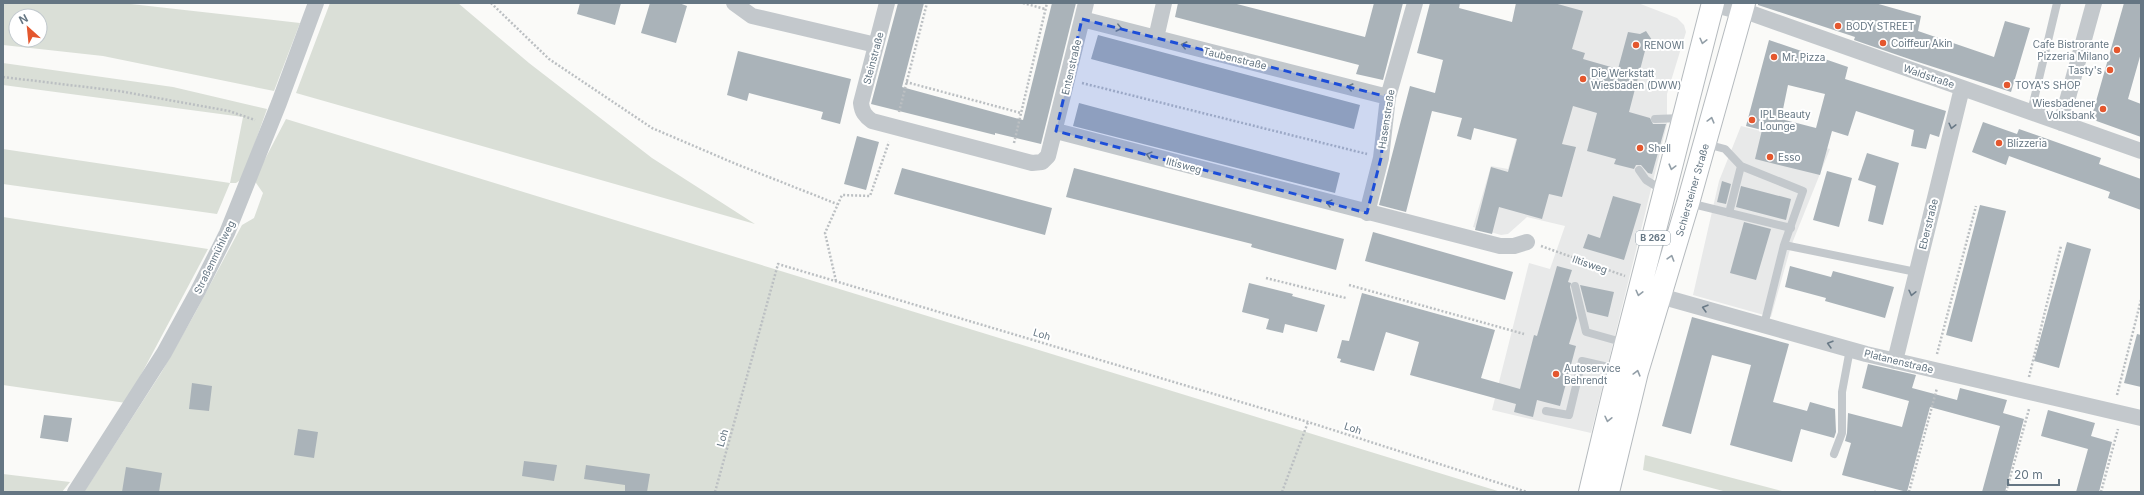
<svg xmlns="http://www.w3.org/2000/svg" width="2144" height="495" font-family="Inter,sans-serif">
<style>
.built{fill:#e8e9e9}
.green{fill:#dadfd7;fill-rule:evenodd}
.building{fill:#aab3b9;fill-rule:evenodd}
.lines{fill:none;stroke-linecap:round;stroke-linejoin:round}
.primary-casing{stroke:#b5babe;stroke-width:24}
.path{stroke:#bbbfc2;stroke-width:2.5;stroke-dasharray:2 2;stroke-linecap:butt}
.service{stroke:#c3c8cc;stroke-width:8}
.minor{stroke:#c3c8cc;stroke-width:16}
.tertiary{stroke:#c3c8cc;stroke-width:20}
.primary{stroke:#fff;stroke-width:22}
.oneway{stroke:#6a7a87}
.oneway2{stroke:#939fa8}
.marked{fill:#1d4ed8;fill-opacity:0.2;stroke:#1d4ed8;stroke-width:3;stroke-dasharray:8 5;stroke-linejoin:round}
.poi-dot{fill:#e4572e;stroke:#fff;stroke-width:1.5}
.labels{text-anchor:middle;stroke-width:4;stroke-linejoin:round;paint-order:stroke}
.shield{fill:#fff;stroke:#939fa8;stroke-width:1}
.shield-label{font-size:9px;font-weight:bold;fill:#657683}
.poi-label{font-size:10px;fill:#657683;stroke:#fff;text-anchor:start}
.street-label{font-size:10px;fill:#657683;stroke:#fff}
</style>
<rect width="100%" height="100%" fill="#fafaf8"/>
<path class="built" d="M1553,3H1638L1677,18L1684,25L1686,32L1667,94V124L1591,433L1492,410L1529,263L1550,269L1565,226L1527,217L1508,234L1501,235L1473,227L1491,166L1508,169Z
M1741,126L1830,149L1791,246L1771,317L1693,295L1719,181Z"/>
<path class="green" d="M3,3H122L300,23L274,91L103,56L3,45ZM16,16H40V40H16Z
M330,3H458L529,63L652,158L755,224L296,93Z
M3,63L173,87L267,109L242,179L236,183H230L217,214L3,184V149L230,183L243,117L3,85Z
M286,119L1501,492H84L161,373L194,315L242,225L254,218L263,193L254,180Z
M3,217L208,249L126,403L3,385Z
M1645,455L1786,492H1727L1643,470Z
M3,474L70,482L62,492H3Z"/>
<path class="building" d="M580,3H621L615,25L577,14Z
M650,3H679L687,6L676,43L641,33Z
M898,3H924L902,87L1023,120L1052,3H1076L1041,144L995,133V135L871,104Z
M1178,3H1233L1365,37L1374,3H1403L1383,80L1356,74L1359,65L1175,17Z
M1430,3H1460L1459,8L1512,22L1516,3H1554L1583,11L1572,49L1585,53L1583,59L1618,69L1628,32L1640,34L1646,31L1654,43L1646,47L1629,112L1650,118L1653,124H1666L1652,174L1648,173L1641,165H1636L1634,169L1614,164L1616,159L1587,151L1597,113L1573,106L1562,144L1576,147L1562,197L1549,194L1542,219L1499,207L1492,234L1475,230L1491,167L1508,172L1517,139L1474,128L1471,140L1457,136L1462,118L1432,111L1406,212L1379,205L1410,86L1435,93L1443,60L1417,53Z
M1758,3H1875L1921,16L1918,31L1994,57L2005,21L2030,28L2011,92L1915,61L1854,40L1855,37L1758,5Z
M2124,3H2141V53L2128,99L2141,104V137L2091,119Z
M1098,35L1360,105L1354,129L1091,59Z
M1769,40L1848,67L1845,79L1946,111L1939,137L1930,134L1926,149L1911,146L1914,130L1856,111L1848,136L1832,131L1820,175L1755,159L1762,130L1746,126ZM1788,85L1825,94L1816,128L1781,119Z
M738,51L851,79L840,124L821,119L823,112L772,99L749,93L747,101L727,95Z
M1079,103L1340,173L1335,193L1073,126Z
M1983,122L2017,134L2019,129L2101,158L2099,164L2141,179V210L2108,198L2110,192L2009,156L2006,165L1972,152Z
M857,136L879,142L866,190L844,184Z
M1867,153L1899,163L1883,225L1868,221L1876,186L1858,180Z
M902,168L1052,208L1045,235L894,194Z
M1074,168L1344,239L1336,270L1251,247L1252,244L1066,197Z
M1827,171L1852,178L1839,227L1813,220Z
M1722,181L1731,184L1726,204L1717,202Z
M1741,186L1791,199L1786,220L1736,207Z
M1613,196L1641,204L1624,260L1583,248L1588,234L1600,238Z
M1980,205L2006,211L1972,342L1946,335Z
M1744,222L1771,229L1756,280L1730,273Z
M1373,232L1513,272L1505,300L1365,261Z
M2067,242L2091,249L2059,368L2034,361Z
M1557,266L1572,270L1568,282L1571,283L1570,287L1577,318L1569,344L1576,346L1560,406L1537,400L1533,417L1514,412L1516,404L1410,375L1419,342L1386,332L1374,371L1340,362L1341,359L1337,358L1342,340L1349,341L1362,293L1495,330L1481,378L1520,389L1534,335L1537,336Z
M1790,266L1831,277L1833,271L1894,287L1885,318L1825,301L1826,298L1785,287Z
M1249,283L1293,294L1292,296L1325,305L1317,332L1285,324L1283,333L1266,329L1269,319L1242,312Z
M1580,285L1614,292L1608,317L1587,312Z
M1692,317L1789,344L1773,402L1807,411L1810,402L1835,409L1836,432L1834,438L1801,429L1792,462L1730,445L1751,365L1712,355L1691,434L1662,426Z
M2137,334L2141,335V387L2124,383Z
M1868,364L1916,375L1912,388L1957,400L1960,388L2007,400L2003,413L2024,419L2005,492H1982L2000,426L1930,407L1907,492L1842,475L1851,443L1845,441L1847,433L1848,413L1902,427L1909,401L1862,388Z
M192,383L212,386L209,411L189,409Z
M2048,410L2095,423L2091,436L2112,442L2099,492H2076L2088,449L2041,436Z
M44,415L72,418L68,442L40,438Z
M298,429L318,432L314,458L294,455Z
M524,461L557,465L554,481L522,476Z
M586,465L650,474L647,492L625,491V485L584,479Z
M126,467L162,473L159,492H122Z"/>
<g class="lines">
<defs>
<path id="primary" d="M1590,492L1619,370L1713,3
M1608,492L1637,372L1688,203L1744,3"/>
</defs>
<use href="#primary" class="primary-casing"/>
<path class="path" d="M491,3L549,59L652,128L736,164L837,204
M1023,3L1045,9
M3,77L119,91L229,111L255,120
M906,82L1021,113
M1082,83L1367,154
M899,112L927,3
M1014,143L1047,3
M1541,246L1625,276
M1266,278L1346,298
M836,281L825,233L842,195L870,196L889,142
M1349,285L1524,334
M1937,354L1976,206
M2029,377L2061,246
M2117,395L2141,300
M715,492L778,264L1308,422L1527,492
M1282,492L1308,422
M1874,492H1876
M1909,492L1937,388
M2006,492L2029,409
M2101,492L2118,429"/>
<path class="service" d="M2031,112L2057,3
M1655,119L1682,118
M1706,144L1725,149L1741,166L1803,191L1784,245L1764,325
M1639,170L1646,180L1664,191
M1689,203L1791,228
M1729,213L1741,166
M1784,245L1916,272
M1575,286L1586,332L1625,343
M1546,411L1569,415L1582,361L1617,369
M1834,454L1842,433V392L1850,349"/>
<path class="minor" d="M734,3L752,16L876,45
M887,3L861,103C862,112 865,116 872,121L1032,163L1042,162L1048,156L1086,3
M1742,10L2141,151
M1082,19L1388,97
M1156,38L1164,3
M2061,123L2094,3
M1056,131L1500,246H1514L1527,242
M1367,213L1381,158L1388,97L1415,3
M1660,296L1866,354L2141,418
M1895,361L1962,88
M75,492L164,353L198,291L227,233L279,103L316,3"/>
<path class="tertiary" d="M1716,3L1742,10"/>
<use href="#primary" class="primary"/>
</g>
<defs><path id="oneway-chevron" d="M-2-3.5L2.5 0L-2 3.5" fill="none" stroke-width="1.6" stroke-linecap="round" stroke-linejoin="round"/></defs>
<g class="oneway">
<use href="#oneway-chevron" transform="translate(1119 28) rotate(14)"/>
<use href="#oneway-chevron" transform="translate(1184 45) rotate(-166)"/>
<use href="#oneway-chevron" transform="translate(1350 87) rotate(-166)"/>
<use href="#oneway-chevron" transform="translate(1952 126) rotate(104)"/>
<use href="#oneway-chevron" transform="translate(1149 155) rotate(-165)"/>
<use href="#oneway-chevron" transform="translate(1329 203) rotate(-165)"/>
<use href="#oneway-chevron" transform="translate(1912 293) rotate(103)"/>
<use href="#oneway-chevron" transform="translate(1705 308) rotate(-164)"/>
<use href="#oneway-chevron" transform="translate(1830 344) rotate(-164)"/>
</g>
<g class="oneway2">
<use href="#oneway-chevron" transform="translate(1703 41) rotate(104)"/>
<use href="#oneway-chevron" transform="translate(1711 120) rotate(-75)"/>
<use href="#oneway-chevron" transform="translate(1672 167) rotate(105)"/>
<use href="#oneway-chevron" transform="translate(1671 258) rotate(-73)"/>
<use href="#oneway-chevron" transform="translate(1639 293) rotate(104)"/>
<use href="#oneway-chevron" transform="translate(1637 373) rotate(-75)"/>
<use href="#oneway-chevron" transform="translate(1608 419) rotate(103)"/>
</g>
<path class="marked" d="M1082,19L1388,97L1381,158L1367,213L1056,131Z"/>
<g class="poi-dot">
<circle cx="1838" cy="26" r="4"/>
<circle cx="1883" cy="43" r="4"/>
<circle cx="1636" cy="45" r="4"/>
<circle cx="2117" cy="50" r="4"/>
<circle cx="1774" cy="57" r="4"/>
<circle cx="2110" cy="70" r="4"/>
<circle cx="1583" cy="79" r="4"/>
<circle cx="2007" cy="85" r="4"/>
<circle cx="2103" cy="109" r="4"/>
<circle cx="1752" cy="120" r="4"/>
<circle cx="1999" cy="143" r="4"/>
<circle cx="1640" cy="148" r="4"/>
<circle cx="1770" cy="157" r="4"/>
<circle cx="1556" cy="374" r="4"/>
</g>
<g class="labels">
<rect class="shield" x="1636" y="231" width="34" height="14" rx="3"/>
<g class="shield-label">
<text x="1653" y="241">B 262</text>
</g>
<g class="poi-label">
<text x="1846" y="30">BODY STREET</text>
<text x="1891" y="47">Coiffeur Akin</text>
<text x="2109" y="48" text-anchor="end">Cafe Bistrorante<tspan x="2109" dy="12">Pizzeria Milano</tspan></text>
<text x="1644" y="49">RENOWI</text>
<text x="1782" y="61">Mr. Pizza</text>
<text x="2102" y="74" text-anchor="end">Tasty's</text>
<text x="1591" y="77">Die Werkstatt<tspan x="1591" dy="12">Wiesbaden (DWW)</tspan></text>
<text x="2015" y="89">TOYA'S SHOP</text>
<text x="2095" y="107" text-anchor="end">Wiesbadener<tspan x="2095" dy="12">Volksbank</tspan></text>
<text x="1760" y="118">IPL Beauty<tspan x="1760" dy="12">Lounge</tspan></text>
<text x="2007" y="147">Blizzeria</text>
<text x="1648" y="152">Shell</text>
<text x="1778" y="161">Esso</text>
<text x="1564" y="372">Autoservice<tspan x="1564" dy="12">Behrendt</tspan></text>
</g>
<g class="street-label">
<text transform="translate(873 58) rotate(-75)" y="4">Steinstraße</text>
<text transform="translate(1235 58) rotate(14)" y="4">Taubenstraße</text>
<text transform="translate(1071 67) rotate(-77)" y="4">Entenstraße</text>
<text transform="translate(1929 76) rotate(19)" y="4">Waldstraße</text>
<text transform="translate(1386 119) rotate(-81)" y="4">Hasenstraße</text>
<text transform="translate(1184 165) rotate(15)" y="4">Iltisweg</text>
<text transform="translate(1692 190) rotate(-74)" y="4">Schiersteiner Straße</text>
<text transform="translate(1928 224) rotate(-76)" y="4">Eberstraße</text>
<text transform="translate(214 257) rotate(-64)" y="4">Straßenmühlweg</text>
<text transform="translate(1590 264) rotate(19)" y="4">Iltisweg</text>
<text transform="translate(1042 334) rotate(17)" y="4">Loh</text>
<text transform="translate(1899 361) rotate(14)" y="4">Platanenstraße</text>
<text transform="translate(1353 428) rotate(18)" y="4">Loh</text>
<text transform="translate(722 438) rotate(-74)" y="4">Loh</text>
</g>
</g>
<rect width="2144" height="495" fill="none" stroke="#657683" stroke-width="8"/>
<g transform="translate(28 28) rotate(333)"><circle r="19" fill="#ffffff" stroke="#c1c8cd"/>
<path d="M0-3L7 15L0 10L-7 15Z" fill="#e4572e"/>
<text y="-6" font-size="11" font-weight="bold" text-anchor="middle" fill="#657683">N</text>
</g>
<path d="M2008 479v6h51v-6" fill="none" stroke="#657683" stroke-width="2"/>
<text x="2014" y="479" font-size="12" fill="#657683" stroke="#ffffff" stroke-width="3" paint-order="stroke">20 m</text>
</svg>
